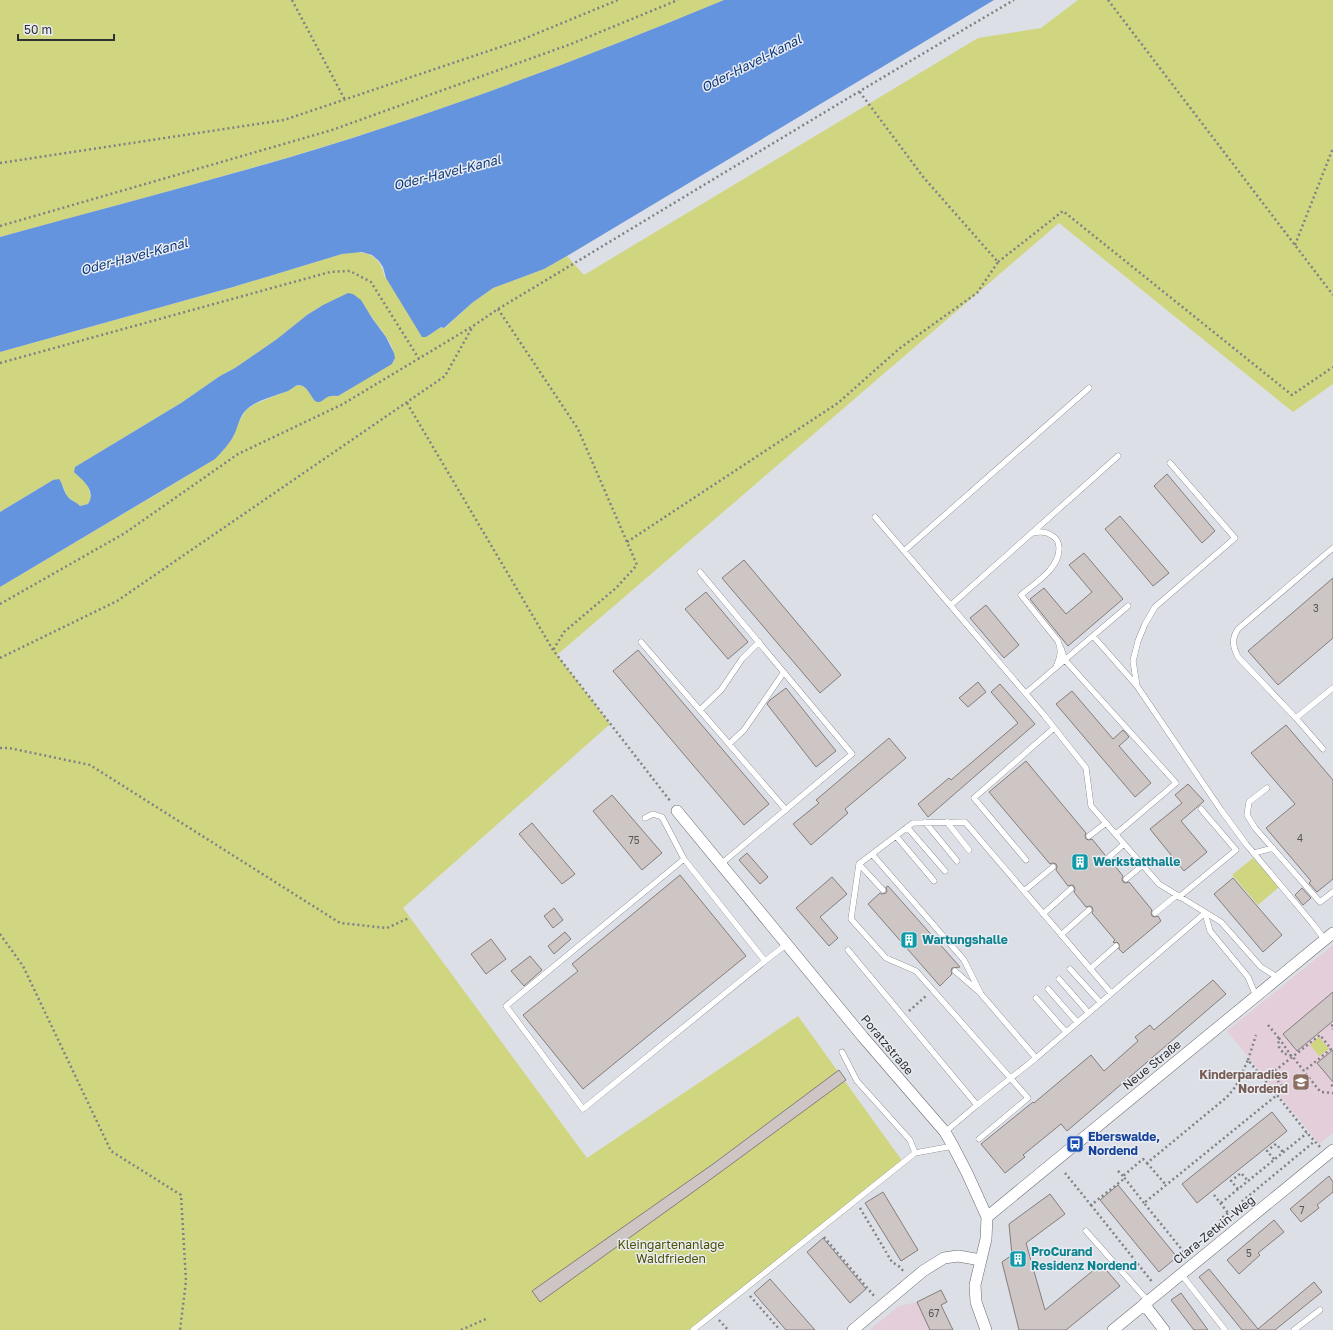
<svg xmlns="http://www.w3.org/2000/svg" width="1333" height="1330" font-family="'Golos Text',sans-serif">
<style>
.education{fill:#e4ceda}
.green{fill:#d0d680}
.water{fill:#6594de}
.building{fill:#cdc6c5;stroke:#847d7c}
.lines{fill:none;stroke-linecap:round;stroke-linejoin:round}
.service-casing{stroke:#6a6c71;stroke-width:6}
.minor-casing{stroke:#6a6c71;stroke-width:12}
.path{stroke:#808185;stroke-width:2.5;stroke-dasharray:2 3;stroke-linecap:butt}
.service{stroke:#fff;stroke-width:5.5}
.minor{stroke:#fff;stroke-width:11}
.labels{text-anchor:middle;stroke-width:3;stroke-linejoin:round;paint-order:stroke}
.number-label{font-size:10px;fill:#565657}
.culture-label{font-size:12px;font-weight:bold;fill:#0d838f;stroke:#e9ecf2;text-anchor:start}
.street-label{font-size:12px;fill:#2f3032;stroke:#e9ecf2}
.education-label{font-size:12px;font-weight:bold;fill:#785e54;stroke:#e9ecf2;text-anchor:end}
.transit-label{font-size:12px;font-weight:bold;fill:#164399;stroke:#e9ecf2;text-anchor:start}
.park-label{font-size:12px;fill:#4c4f00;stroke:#e9ecf2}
.water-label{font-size:13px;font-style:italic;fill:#0b3879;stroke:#e9ecf2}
</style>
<rect width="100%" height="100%" fill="#dcdfe5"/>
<path class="education" d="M1333,945V1133L1319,1144L1227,1031Z
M928,1297L943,1330H869L899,1306L917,1302Z"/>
<path class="green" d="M0,0H724C612,47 498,90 383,128C257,169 128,202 0,237Z
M1078,0H1333V384L1293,412L1059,223L557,655L610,724L403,908L587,1158L798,1016L903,1162L695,1330H0V587L187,476L221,453L234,436L236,427L246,410L255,404L287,391L294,386L299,385L303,386L308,390L314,400C322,399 329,395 338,396L394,362C398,343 372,322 365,306L323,305L307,315L277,339L235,368L220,376L181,403L75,467L78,476L83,479L89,489L91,498L88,504L80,506L67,496L61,482L53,480L0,512V352L233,287L342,254C362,250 379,252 384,275L426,337L441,327L445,328L472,303L493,288L544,269L567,256L584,275L978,38L1041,28Z
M1253,858L1279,887L1258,905L1232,875Z
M1319,1037L1329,1049L1319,1056L1310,1045Z"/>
<path class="water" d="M724,0H994L567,256L544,269L493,288L472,303L444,328L441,327L426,337H422L386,278L383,267L379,261L372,255L362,252L342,254L233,287L0,352V237C128,201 257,170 383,128C498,90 612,47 724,0Z
M348,293L353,294L361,300L372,318L386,337L394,353L395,358L392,364L338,396C324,394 325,402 318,402C311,402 310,385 298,385C294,386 292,389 288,391C285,392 282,393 279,394C268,398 254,402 246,410C239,417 238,427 234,435C231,442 221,453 215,459L0,587V512L53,480L59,479C63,484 63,491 68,497C71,501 77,502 80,506L88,504C97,490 82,480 74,472L75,467L181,403L220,376L235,368L277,339L307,315L323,305Z"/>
<path class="building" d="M1167,474L1215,531L1202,543L1154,486Z
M1120,516L1169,573L1153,586L1105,529Z
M1084,553L1123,599L1068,646L1030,599L1044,588L1066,614L1092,592L1069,565Z
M744,560L841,675L820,693L722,578Z
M1333,578V638L1278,685L1248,651Z
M706,592L748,642L728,659L685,609Z
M986,605L1019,645L1004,658L970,618Z
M638,650L769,804L744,825L613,671Z
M978,682L986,692L968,707L959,698Z
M1000,684L1035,724L928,817L918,804L949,778L951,780L1018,723L991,692Z
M786,688L836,751L816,767L767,704L770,700Z
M1072,691L1113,739L1123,730L1129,737L1119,746L1151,783L1135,797L1056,704Z
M1286,725L1333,780V879L1317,892L1309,883L1311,881L1266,828L1295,804L1251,753Z
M889,738L906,758L845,809L848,813L811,845L793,824L819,803L816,800Z
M1026,761L1086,833L1085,836L1086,839L1089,840L1092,839L1105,855L1104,857L1105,860L1107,862L1111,861L1123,876L1122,879L1123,882L1126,883L1129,882L1152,910L1151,913L1152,916L1155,917L1158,916L1161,921L1123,953L1119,949V944L1117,942L1114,943L1113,942L1115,940L1092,913L1093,911L1092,907L1090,906L1086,907L1074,892L1075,890L1074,886L1072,885L1068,886L1056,870L1057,867L1056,864L1053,863L1050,864L989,792Z
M1188,784L1204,801L1181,821L1207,852L1184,871L1150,829L1182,803L1175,795Z
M612,795L662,853L642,870L593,811Z
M532,823L575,874L562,884L519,834Z
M747,853L768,877L760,884L739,860Z
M680,875L746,956L583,1089L523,1015L578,971L572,964Z
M832,877L847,894L820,917L838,938L829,946L796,908Z
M1233,878L1282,935L1263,952L1214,894Z
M888,886L960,967L952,968L951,971L952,974L940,986L868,904L880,893L882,894L886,893L887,891L886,887Z
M1302,888L1311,898L1303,905L1295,895Z
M554,908L563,920L553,928L544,916Z
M565,932L571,939L554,954L548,946Z
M491,939L506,959L486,974L471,954Z
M530,956L542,970L524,986L511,971Z
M1213,980L1226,994L1067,1131L1061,1124L1023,1155L1025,1157L1005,1173L981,1144L1033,1102L1034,1103L1091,1055L1104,1071L1138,1041L1135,1037L1150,1025L1154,1030Z
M1333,992V1021L1297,1051L1283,1034Z
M1333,1050V1082L1317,1063Z
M839,1070L846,1080L707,1182L540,1302L532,1291L713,1164Z
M1272,1112L1287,1131L1197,1203L1182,1184Z
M1329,1176L1333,1182V1192L1317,1205L1319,1208L1301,1222L1290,1209Z
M1118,1185L1177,1257L1159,1272L1100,1200Z
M883,1192L918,1250L901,1261L865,1203Z
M1050,1194L1065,1214L1026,1243L1045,1310L1101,1264L1120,1286L1066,1330H1019L1002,1262L1012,1255L1009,1224Z
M1274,1220L1284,1232L1258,1253L1260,1255L1239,1274L1227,1260Z
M823,1238L866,1289L850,1303L807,1252Z
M1209,1269L1258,1329L1314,1282L1322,1292L1275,1330H1242L1199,1277Z
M770,1279L815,1330H786L766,1307L754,1293Z
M941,1290L947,1302L941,1305L953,1330H930L917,1302Z
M1181,1293L1208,1330H1194L1171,1300Z"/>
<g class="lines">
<defs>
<path id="service" d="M875,517L1044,715L1086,768L1091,806L1159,884L1221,922L1261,967L1279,978
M1033,533C1040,531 1048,532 1054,537C1057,539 1059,544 1059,548C1060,568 1035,583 1021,595L1058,641C1062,651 1060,658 1056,667
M904,551L1089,388
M700,572L852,754L721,864
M951,605L1118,456
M1093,636L1137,686L1221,810L1246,844L1313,924L1325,940
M641,642L786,810
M1061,648L1065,660L1176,783L1116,834
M1137,686L1133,661L1138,641L1145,624L1155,607L1235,538L1170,463
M1026,693L1128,606
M700,710L721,690L742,659L759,642
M1296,718L1238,657C1233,647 1231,639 1238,629L1333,548
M729,744L744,730L784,672
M1323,749L1296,718L1333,688
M1267,788L1249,802L1247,815L1255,828L1320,902L1333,892
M645,818L653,814L662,817L684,859
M925,822L957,861
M947,822L969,850
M907,827L945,871
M896,836L934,881
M1089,836L1106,823
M1254,853L1273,848
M872,854L964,960L981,994L1036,1058
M1108,858L1124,844
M1026,860L974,798L1054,728
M859,864L883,890
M1126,879L1143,865
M1024,891L1053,867
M1179,897L1236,850L1201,809
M1155,913L1177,895
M1205,913L1210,931L1248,977L1256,996
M1043,914L1071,889
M1061,935L1089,910
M848,950L977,1105
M765,961L684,859L506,1006L583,1109L765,961L787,944
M1070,969L1100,1002
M1090,969L1116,946
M955,971L978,991
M1059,979L1088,1012
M1048,989L1077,1022
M1036,998L1066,1032
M842,1052L857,1081L910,1140L915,1153
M945,1132L977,1105L1036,1058L1205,913
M979,1139L1028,1098L916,971L886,958L851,919L859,864L913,823L965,822L1111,993
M1086,1231L1148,1301
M1181,1274L1225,1330
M693,1330L915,1153L953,1146
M1294,1330L1320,1310"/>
<path id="minor" d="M677,811L863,1037L945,1132L953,1146L967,1173L987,1217L986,1239L975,1285L976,1302L986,1330
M987,1217L1333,933
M1144,1304L1164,1330
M853,1330L923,1271L944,1258L958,1256L981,1260
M1113,1330L1333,1150"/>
</defs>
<use href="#service" class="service-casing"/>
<use href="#minor" class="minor-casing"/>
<path class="path" d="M292,0L345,100
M1108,0L1333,295
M0,163L284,120L521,40L618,0
M0,226L332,130L571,44L678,0
M1295,245L1333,148
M998,262L1063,211L1292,395L1333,367
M498,309L578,429L637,565L616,588L564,632L553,650
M0,363L330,272L350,271L371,282L419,359
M407,403L553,650L671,802
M627,542L838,403L900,348L977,293L998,262L924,178L859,91
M0,604L125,533L238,454L343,404L473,326L498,309C670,206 841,101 1014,0
M0,658L117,601L445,376L473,326
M0,748H9L90,765L340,923L387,928L409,918
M0,934L23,966L111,1151L181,1195L186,1281L180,1330
M909,1011L926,996
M1268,1025L1278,1037L1279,1047L1284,1054H1288L1293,1057L1318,1089L1321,1092L1333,1093
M1333,1025L1331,1026L1333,1029
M1279,1038L1292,1057
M1248,1060L1256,1035
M1331,1085L1333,1086
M1285,1090L1272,1073L1320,1035L1331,1049L1304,1071
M1274,1159L1267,1151L1276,1144L1283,1152
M1147,1163L1166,1185
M1118,1171L1123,1176
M1065,1173L1091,1205L1125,1178
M1238,1189L1231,1181L1241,1173L1248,1181
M1214,1195L1228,1213
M1144,1203L1123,1176L1143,1159L1147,1163L1227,1097L1236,1086L1248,1060L1277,1095
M1221,1203L1307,1133
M1091,1205L1153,1283
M860,1208L892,1262L900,1267L904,1272
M1222,1228L1217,1222L1315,1141
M824,1237L875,1297
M1187,1256L1144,1203L1277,1095L1307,1133L1320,1147
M750,1296L780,1330
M719,1320L728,1330
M461,1330L486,1319"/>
<use href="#service" class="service"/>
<use href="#minor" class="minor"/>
</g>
<defs>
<symbol id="building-square" viewBox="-11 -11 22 22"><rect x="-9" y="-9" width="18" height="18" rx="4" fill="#0f9aa8" stroke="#e9ecf2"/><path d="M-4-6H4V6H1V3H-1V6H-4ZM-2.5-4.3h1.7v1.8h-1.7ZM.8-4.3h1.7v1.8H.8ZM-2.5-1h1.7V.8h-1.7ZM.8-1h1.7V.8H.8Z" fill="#fff"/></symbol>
<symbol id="school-square" viewBox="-11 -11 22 22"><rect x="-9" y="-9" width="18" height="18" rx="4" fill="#8d6e63" stroke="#e9ecf2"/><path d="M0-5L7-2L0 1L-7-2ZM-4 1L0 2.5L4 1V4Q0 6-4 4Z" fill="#fff"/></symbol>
<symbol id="bus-square" viewBox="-11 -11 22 22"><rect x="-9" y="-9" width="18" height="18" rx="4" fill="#1a4fb4" stroke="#e9ecf2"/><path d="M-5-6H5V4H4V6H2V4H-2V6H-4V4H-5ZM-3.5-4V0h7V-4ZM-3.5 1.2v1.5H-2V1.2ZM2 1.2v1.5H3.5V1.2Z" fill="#fff"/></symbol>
</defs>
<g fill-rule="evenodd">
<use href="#building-square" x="1070" y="852" width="20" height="20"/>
<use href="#building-square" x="899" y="930" width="20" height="20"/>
<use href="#school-square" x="1291" y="1072" width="20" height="20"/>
<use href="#bus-square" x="1065" y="1134" width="20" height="20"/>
<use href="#building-square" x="1008" y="1249" width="20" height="20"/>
</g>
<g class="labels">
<g class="number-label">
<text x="1316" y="612">3</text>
<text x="1300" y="842">4</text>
<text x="634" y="844">75</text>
<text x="1302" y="1214">7</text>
<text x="1249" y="1257">5</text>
<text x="934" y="1317">67</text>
</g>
<g class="culture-label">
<text x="1093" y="866">Werkstatthalle</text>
<text x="922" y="944">Wartungshalle</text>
<text x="1031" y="1256">ProCurand<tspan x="1031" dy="14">Residenz Nordend</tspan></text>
</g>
<g class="street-label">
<text transform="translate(887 1045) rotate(50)" y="4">Poratzstraße</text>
<text transform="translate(1152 1065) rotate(-39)" y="4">Neue Straße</text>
<text transform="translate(1214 1230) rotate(-39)" y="4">Clara-Zetkin-Weg</text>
</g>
<g class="education-label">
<text x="1288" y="1079">Kinderparadies<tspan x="1288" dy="14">Nordend</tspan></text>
</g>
<g class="transit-label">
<text x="1088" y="1141">Eberswalde,<tspan x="1088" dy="14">Nordend</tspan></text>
</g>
<g class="park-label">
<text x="671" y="1249">Kleingartenanlage<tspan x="671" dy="14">Waldfrieden</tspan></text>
</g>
<g class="water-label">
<text transform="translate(751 63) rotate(-27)" y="5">Oder-Havel-Kanal</text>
<text transform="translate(447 172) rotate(-14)" y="5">Oder-Havel-Kanal</text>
<text transform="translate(134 256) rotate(-15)" y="5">Oder-Havel-Kanal</text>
</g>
</g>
<path d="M18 34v6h96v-6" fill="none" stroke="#2f3032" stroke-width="2"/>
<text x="24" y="34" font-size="12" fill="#2f3032" stroke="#e9ecf2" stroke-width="3" paint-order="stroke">50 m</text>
</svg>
